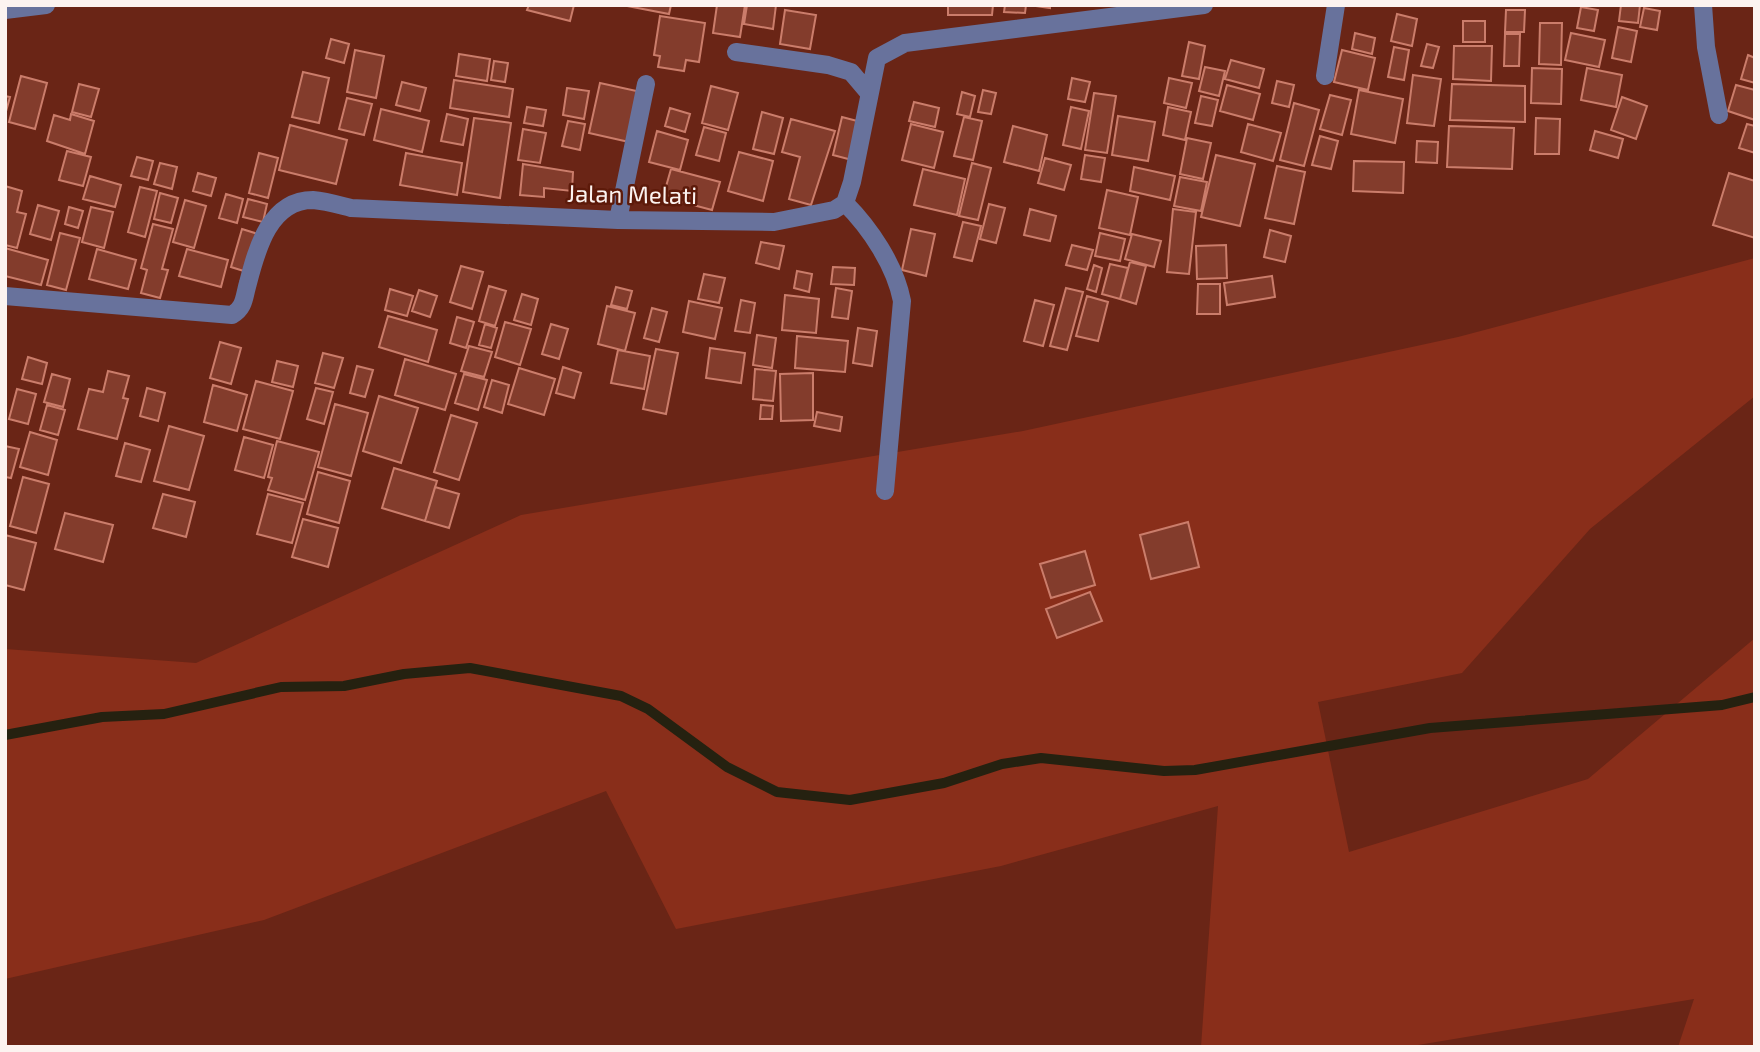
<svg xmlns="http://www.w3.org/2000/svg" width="1760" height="1052" font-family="'Exo 2',sans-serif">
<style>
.green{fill:#892e1a}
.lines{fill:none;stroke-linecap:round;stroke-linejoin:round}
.stream{stroke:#252110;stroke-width:10}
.building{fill:#833c2c;stroke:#cb7d6b;stroke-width:2}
.lane{stroke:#68729c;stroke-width:18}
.street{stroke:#68729c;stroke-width:18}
.labels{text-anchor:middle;stroke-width:5;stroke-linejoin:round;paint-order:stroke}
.street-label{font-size:24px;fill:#fcf3f0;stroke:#5d1a0a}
</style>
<rect width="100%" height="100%" fill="#6a2516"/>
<path class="green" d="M1755,258V396L1590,529L1462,673L1318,702L1349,852L1588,779L1755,638V1047H1678L1694,999L1406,1047H1201L1218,806L1001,866L676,929L606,791L264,920L5,979V649L196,663L521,515L1023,431L1458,337Z"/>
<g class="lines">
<path class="stream" d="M5,735L102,717L164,714L281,687L344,686L404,674L470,668L621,696L648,709L727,767L777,792L850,800L944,783L1002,764L1041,758L1164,771L1195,770L1430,728L1722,705L1755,697"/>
</g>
<path class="building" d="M529,5H574L570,21L527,10Z
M622,5H671L669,14Z
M717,5H745L740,37L713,33Z
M747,5H776L773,29L744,24Z
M948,5H993L992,15H948Z
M1005,5H1026L1025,13L1004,12Z
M1029,5H1050V8Z
M1621,5H1640L1638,23L1619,21Z
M1581,7L1598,10L1594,31L1577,28Z
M1644,8L1660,11L1657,30L1640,27Z
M785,10L816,15L810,49L780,44Z
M1506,10H1525L1524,32H1505Z
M1397,14L1417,19L1412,46L1391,41Z
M660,16L705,23L699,62L686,60L684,71L658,67L660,56L654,55Z
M1463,21H1485V42H1463Z
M1540,23H1562L1561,65L1539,64Z
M1618,27L1637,31L1631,62L1612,58Z
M1355,33L1375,38L1372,54L1352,49Z
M1571,33L1605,40L1599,67L1565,60Z
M1505,34H1520L1519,66H1504Z
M331,39L349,44L344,63L326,58Z
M1189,42L1205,46L1199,79L1182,76Z
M1427,44L1439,47L1433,68L1421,66Z
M1454,46H1492L1491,81L1453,79Z
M1394,47L1409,50L1404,80L1388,77Z
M355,50L384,56L376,98L347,92Z
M1342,50L1375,58L1368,90L1334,82Z
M459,54L490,59L487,81L456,76Z
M1748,55L1755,58V83L1741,79Z
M1231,60L1264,69L1259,88L1225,79Z
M494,61L508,63L505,82L491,80Z
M1205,67L1225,71L1219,96L1199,91Z
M1532,68L1562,69L1561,104L1531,103Z
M1587,68L1622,75L1616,107L1581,100Z
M303,72L329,78L319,123L292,117Z
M1413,75L1441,79L1434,126L1407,123Z
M21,76L47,83L35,129L9,122Z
M1072,78L1090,82L1085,102L1068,99Z
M1169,78L1192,83L1186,108L1164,103Z
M454,80L513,89L509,117L450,108Z
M1277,81L1294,85L1289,107L1272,103Z
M402,82L426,88L420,111L396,105Z
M600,83L641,92L629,142L589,133Z
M79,84L99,89L91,117L72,112Z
M1452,84L1525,86V122L1450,120Z
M1227,85L1260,94L1253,120L1220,111Z
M1736,85L1755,90V120L1728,111Z
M711,86L738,93L728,130L702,123Z
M567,88L589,91L584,119L563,115Z
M983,90L996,93L991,114L978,112Z
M1359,90L1403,99L1395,143L1351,134Z
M962,92L975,96L970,117L957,114Z
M1094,93L1116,96L1107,153L1085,150Z
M1330,95L1351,100L1342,135L1320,129Z
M5,96L10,97L5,115Z
M1201,96L1218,100L1212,126L1195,123Z
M1622,97L1647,106L1636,139L1611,130Z
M347,98L372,104L364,135L339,129Z
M914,102L939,108L935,127L909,121Z
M1294,103L1319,110L1304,166L1280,160Z
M527,107L546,110L543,126L524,123Z
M1071,107L1089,111L1081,149L1063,145Z
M1168,107L1191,112L1185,140L1163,135Z
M670,108L690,114L685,132L665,126Z
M381,109L429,121L422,152L374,140Z
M762,112L783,118L774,154L753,149Z
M71,114L94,121L85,154L47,141L54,115L70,120Z
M447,114L468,119L463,145L441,141Z
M1118,116L1155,122L1148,161L1112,155Z
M842,117L861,122L852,160L833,155Z
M964,117L982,121L973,160L954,156Z
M474,118L511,123L500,198L463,192Z
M1536,118L1560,119L1559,154H1535Z
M791,119L835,131L811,205L789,199L800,157L782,152Z
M568,121L585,124L580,150L562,146Z
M911,124L943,132L934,168L902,160Z
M1248,124L1281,133L1273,161L1241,152Z
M1747,124L1755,126V153L1739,148Z
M290,125L347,140L336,184L279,170Z
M1013,126L1047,135L1039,171L1004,162Z
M1449,126L1514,128L1512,169L1447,167Z
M704,127L726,133L719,161L696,155Z
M523,129L546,133L540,163L518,160Z
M657,131L688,140L680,170L649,162Z
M1595,131L1623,139L1618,158L1590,150Z
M1320,136L1338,141L1331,169L1312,165Z
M1187,138L1211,143L1203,179L1180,174Z
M1417,141L1438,142L1437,163L1416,162Z
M67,151L91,157L83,186L59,180Z
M739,152L773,161L763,201L728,191Z
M259,153L278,158L268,198L249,193Z
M406,153L462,163L457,195L400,185Z
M1085,155L1105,158L1101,182L1081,179Z
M1216,155L1255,164L1240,226L1201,217Z
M137,157L153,161L148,180L131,176Z
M1045,158L1071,165L1064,190L1038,183Z
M1354,161L1404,162L1403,193L1353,191Z
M160,163L177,167L172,189L154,184Z
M972,163L991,168L978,220L959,216Z
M523,164L573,172L572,191L544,188V197L520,195Z
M1277,166L1305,172L1294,224L1265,218Z
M1134,167L1175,176L1170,200L1130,191Z
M671,169L720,182L712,210L663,197Z
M923,169L965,179L957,215L914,205Z
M198,173L216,178L211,196L193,191Z
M1729,173L1755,181V238L1713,225Z
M90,176L121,185L115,207L83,199Z
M1180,177L1207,182L1201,211L1174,206Z
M5,186L22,191L17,212L26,214L17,248L5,245Z
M140,187L157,191L145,237L128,232Z
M1107,190L1138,197L1130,235L1099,228Z
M160,193L178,198L171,223L154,219Z
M226,194L243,199L237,223L219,218Z
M248,199L267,204L263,222L243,217Z
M185,200L206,206L194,248L173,242Z
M989,204L1005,208L996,243L980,239Z
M38,205L59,211L51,240L30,234Z
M69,207L83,211L78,228L65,224Z
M91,207L113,212L104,248L82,242Z
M1030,209L1056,216L1050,241L1024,235Z
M1173,209L1196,212L1189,274L1167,272Z
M963,222L981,226L972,261L954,257Z
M153,224L173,229L162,269L168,270L160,298L141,293L147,270L141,268Z
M242,229L261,235L250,273L231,267Z
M911,229L935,234L926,276L902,270Z
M1270,230L1291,236L1285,262L1264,257Z
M60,233L80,238L66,290L47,285Z
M1100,233L1125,239L1120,261L1095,256Z
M1132,234L1161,241L1154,267L1125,259Z
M761,242L784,246L779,269L756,263Z
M1072,245L1093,250L1087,270L1066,265Z
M1226,245L1227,278L1197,279L1196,246Z
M5,248L48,260L41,285L5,276Z
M97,249L136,260L128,289L89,279Z
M187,249L228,260L221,287L179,276Z
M1130,262L1146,266L1136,304L1120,299Z
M1110,264L1128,268L1120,299L1102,294Z
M1094,265L1102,268L1096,292L1087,289Z
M461,266L483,272L472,309L450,302Z
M833,267L855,268L854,285L831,284Z
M797,271L812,274L809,292L794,288Z
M704,274L725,278L719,303L698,299Z
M1272,276L1275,297L1227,305L1224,283Z
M1198,284H1220V314H1197Z
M489,286L506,291L495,326L479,321Z
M616,287L632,291L627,309L611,305Z
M836,288L852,291L848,319L832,317Z
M1066,288L1083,292L1067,350L1050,346Z
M390,289L413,296L407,316L385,310Z
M419,290L437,296L430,317L412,311Z
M522,294L538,299L531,325L514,320Z
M785,295L819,299L816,333L782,330Z
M1087,296L1108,302L1098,341L1076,336Z
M741,300L755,303L750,333L735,331Z
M1035,300L1054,305L1043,346L1024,341Z
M689,301L722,308L715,339L683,332Z
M607,306L635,313L625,351L598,344Z
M652,308L667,312L659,342L644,338Z
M388,316L437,330L428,362L379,347Z
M457,317L474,322L466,348L450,343Z
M505,322L531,329L520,365L495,357Z
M485,324L497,328L491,348L479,345Z
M551,324L568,329L559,359L542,354Z
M858,328L877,331L872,366L853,363Z
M757,335L776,338L772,368L753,365Z
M797,336L848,341L845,372L795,368Z
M220,342L241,348L231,384L210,378Z
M469,346L492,352L484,377L461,371Z
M710,348L745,353L741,383L706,378Z
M656,349L678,353L666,414L643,409Z
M618,350L650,356L644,389L611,383Z
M323,353L343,358L334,388L315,383Z
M28,357L47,363L42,384L22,379Z
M405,359L456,374L445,410L395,395Z
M277,361L298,366L293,387L272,382Z
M357,366L373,370L365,397L350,393Z
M563,367L581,373L574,398L556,393Z
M519,368L555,379L544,415L508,404Z
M755,369L776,371L773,401L753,399Z
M108,371L129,376L123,398L128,399L117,439L78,429L89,389L103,392Z
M813,373V420L781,421L780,374Z
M52,374L70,379L63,407L44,402Z
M464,374L487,380L478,410L455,403Z
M492,380L509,385L502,413L484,407Z
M256,381L293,391L280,439L243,429Z
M213,385L247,395L237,431L204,422Z
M147,388L165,393L158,421L140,416Z
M316,388L333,392L324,424L307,419Z
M17,389L36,394L28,424L9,419Z
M379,396L418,408L401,463L363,451Z
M335,404L368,413L351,476L318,467Z
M47,405L65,410L58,435L40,430Z
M761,405L773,406L772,419H760Z
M817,412L842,417L840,431L814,426Z
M451,415L477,423L459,480L434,472Z
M169,426L204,436L189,490L154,481Z
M30,432L57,440L48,475L20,467Z
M244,437L273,445L264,478L235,470Z
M277,441L319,452L305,500L268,490L272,478L268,477Z
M125,443L150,450L141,482L116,476Z
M5,446L19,449L11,478L5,477Z
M394,468L437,481L425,521L382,508Z
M318,472L350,481L339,523L307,514Z
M23,477L49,484L36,533L10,526Z
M435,487L459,494L449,528L425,521Z
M163,494L195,502L186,537L153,528Z
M268,494L303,503L292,543L257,534Z
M65,513L113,525L103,562L55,549Z
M303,519L338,528L328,567L292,557Z
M1188,522L1199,567L1151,579L1140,535Z
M5,535L36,543L24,590L5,585Z
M1085,551L1095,585L1051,598L1040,564Z
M1090,592L1102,621L1057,638L1046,609Z"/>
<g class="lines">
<path class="lane" d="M1325,76L1336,5"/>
<path class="street" d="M1703,5L1706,47L1719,115
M5,10L46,5
M736,52L828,65L851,72L868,92
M845,203C870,228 895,265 902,301L885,491
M618,220L646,84
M5,296L232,315C245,308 244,296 248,283C257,248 270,200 313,200C326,201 339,205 351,208L618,220L774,222L834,210L845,203L852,182L877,58L905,43L1204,5"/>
</g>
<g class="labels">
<g class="street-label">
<text transform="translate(632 195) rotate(1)" y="8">Jalan Melati</text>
</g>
</g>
<rect width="1760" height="1052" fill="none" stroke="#fcf3f0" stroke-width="14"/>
</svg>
